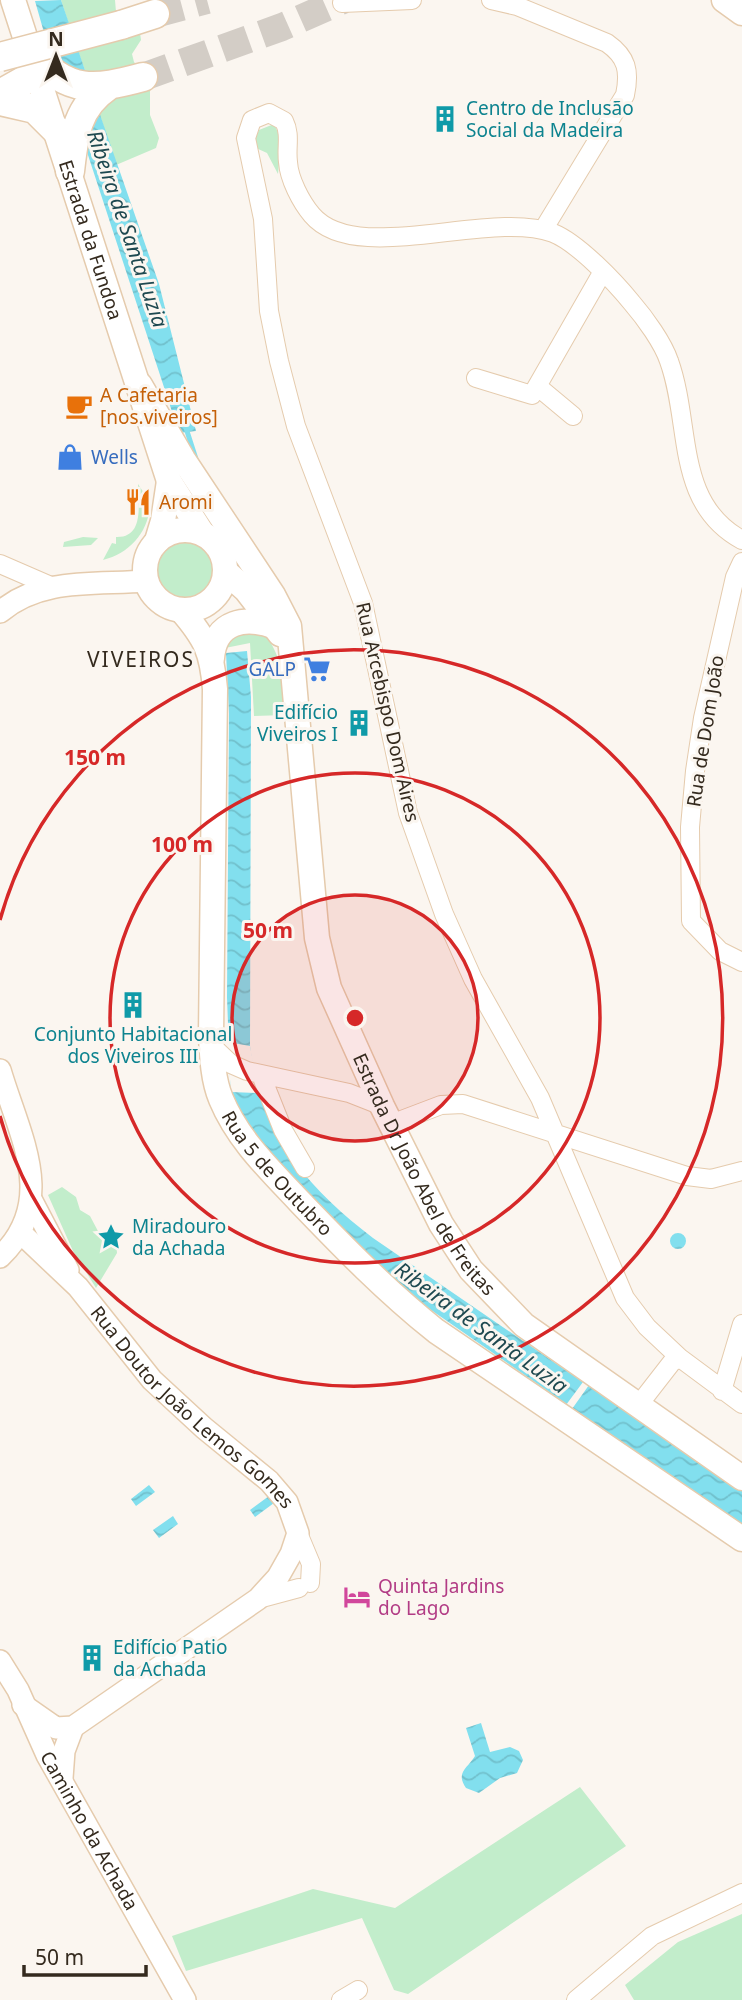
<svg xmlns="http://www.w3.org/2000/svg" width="742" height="2000" font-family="'Noto Sans',sans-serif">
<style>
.green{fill:#c2edcb}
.water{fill:url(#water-waves)}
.pier{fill:#fbf6f0}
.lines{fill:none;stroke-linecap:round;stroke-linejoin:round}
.stream{stroke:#82dfee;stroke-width:5}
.trunk-tunnel{stroke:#d3cdc6;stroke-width:28;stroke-dasharray:28 14;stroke-linecap:butt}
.minor-casing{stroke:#e5cbad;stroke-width:20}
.tertiary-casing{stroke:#e5cbad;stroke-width:24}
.secondary-casing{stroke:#e5cbad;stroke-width:27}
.trunk-casing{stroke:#e5cbad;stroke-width:31}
.minor{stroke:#fff;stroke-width:18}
.tertiary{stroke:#fff;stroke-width:21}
.secondary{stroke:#fff;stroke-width:24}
.trunk{stroke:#fff;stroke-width:28}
.trunk-bridge-casing{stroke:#e5cbad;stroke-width:31;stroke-linecap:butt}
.trunk-bridge{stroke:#fff;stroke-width:28}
.ring{fill:none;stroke:#d62828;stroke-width:3.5}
.labels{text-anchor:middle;stroke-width:6;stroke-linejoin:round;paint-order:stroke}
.culture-label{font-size:19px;fill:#0d838f;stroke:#fbf6f0;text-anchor:start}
.street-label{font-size:19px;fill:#342a1e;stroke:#fbf6f0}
.food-label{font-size:19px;fill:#c56008;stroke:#fbf6f0;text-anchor:start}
.shop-label{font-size:19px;fill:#366cbe;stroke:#fbf6f0;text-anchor:start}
.hotel-label{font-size:19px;fill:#b23c85;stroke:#fbf6f0;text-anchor:start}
.water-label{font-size:21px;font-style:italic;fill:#1e4950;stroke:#fbf6f0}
.neighbourhood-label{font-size:21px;letter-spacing:2px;fill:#342a1e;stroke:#fbf6f0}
.centre{fill:#d62828;stroke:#fbf6f0;stroke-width:3.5}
.ring-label{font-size:21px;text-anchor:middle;font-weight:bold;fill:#d62828;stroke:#fbf6f0;stroke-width:6;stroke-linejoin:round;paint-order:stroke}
</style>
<defs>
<pattern id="water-waves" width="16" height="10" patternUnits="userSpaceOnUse" patternTransform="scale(1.75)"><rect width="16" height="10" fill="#82dfee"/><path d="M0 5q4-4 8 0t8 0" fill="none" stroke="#71c0cc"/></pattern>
</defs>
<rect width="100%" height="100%" fill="#fbf6f0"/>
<path class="green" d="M61,0H115L116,12L70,28Z
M140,33L141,40L132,54L134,62L141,70L88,79L78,51Z
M150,89V115L159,138L156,148L116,165L97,106L109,95Z
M274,124L281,139L278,174L267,153L256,148L254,141L259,130Z
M138,484L150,502C150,530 131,553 103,560L112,543L116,544V537C145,538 138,503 138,484Z
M83,537L98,538L91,545L63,547L64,542Z
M156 570a29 29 0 1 1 58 0a29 29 0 1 1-58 0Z
M236,632L263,633C284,655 283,685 285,715L254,716L250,643L225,648Z
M62,1187L76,1197L80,1210L90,1216L99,1233L107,1234L116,1242L117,1253L96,1288L73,1251L48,1195Z
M580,1787L626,1846L408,1994L394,1990L362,1918L186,1971L172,1936L313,1889L395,1908Z
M742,1914V2000H634L625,1985L678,1942Z"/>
<path class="water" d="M61,0L88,79L53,64L35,1Z
M97,106L159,284L196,431L179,433L87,152L84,138Z
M247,651L251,697L250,1046C261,1133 305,1186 373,1238L742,1491V1526L408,1294L381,1271L261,1143L245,1122L231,1092L230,1078L227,997L229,713L226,653Z
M670 1241a8 8 0 1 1 16 0a8 8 0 1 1-16 0Z
M149,1485L155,1492L136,1506L131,1499Z
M269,1496L274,1503L255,1517L250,1510Z
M173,1516L178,1524L159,1538L153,1530Z
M481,1723L490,1752L510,1747L519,1751L523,1760L517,1773L500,1778L479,1793L466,1788C455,1772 468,1768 475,1756L466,1728Z"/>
<path class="pier" d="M227,1042L250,1046L259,1093L231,1092Z
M583,1382L589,1385L572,1409L566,1405Z"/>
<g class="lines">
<path class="stream" d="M185,425L196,459"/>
<path class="trunk-tunnel" d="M155,14L207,0
M143,77L282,27L343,0"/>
<defs>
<path id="minor" d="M491,0L517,6L607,43C627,57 630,71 625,95L543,230
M342,3L412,0
M476,378L532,395L602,273
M537,386L573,416
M742,540C674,503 692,425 669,361C663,343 645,318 632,303C615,282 578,243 553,233C490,209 356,267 312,215C301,202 289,179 288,162C286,147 291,135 284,121L269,113L252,120L246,138L263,219L269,311L279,361L296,426L363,603L408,813L444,914L473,979L540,1098L625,1298L647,1327L680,1358L742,1404
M742,562L735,577L703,718L695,771L690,827L691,921L720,951L742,962
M0,564L53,587
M211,1045L231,1064L247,1071L349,1093L382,1106
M261,1075L283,1130L305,1168
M391,1124L441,1105L463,1104L687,1176L711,1179L742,1171
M722,1391L742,1324
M637,1407L672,1362L680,1358
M298,1533L311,1564L310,1583
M258,1599L299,1588
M341,2000L358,1990
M576,2000L652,1936L742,1893"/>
<g id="tertiary">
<path d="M0,612C41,577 96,585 146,581"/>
<path d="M0,1070C19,1135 59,1201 0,1257"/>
<path d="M32,1201L68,1270"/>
<path id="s1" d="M21,1233L78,1287L152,1380L204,1428L269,1481L287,1502L298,1533L291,1554L278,1577L258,1599L73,1727L56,1728L23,1705"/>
<path id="s2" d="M0,1661L18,1690L47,1755L185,2000"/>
<path d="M62,1778L64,1751L73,1727"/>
</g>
<g id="secondary">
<path id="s3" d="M13,0L169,481L202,533"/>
<path d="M724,0L742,13"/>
<path id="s4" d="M140,385L183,459L273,595L289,626L317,938L329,988L382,1106L441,1224L471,1270L524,1325L742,1478"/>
<circle cx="185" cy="570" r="40"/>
<path d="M157,541L163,521L169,481"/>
<path d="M226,572L246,590L280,634"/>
<path id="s5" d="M181,610C206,639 212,652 215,689L211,1036C212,1057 213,1080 221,1099C238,1140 270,1170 299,1201C343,1247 386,1291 436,1331L742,1539"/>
<path d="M212,658C215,620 246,616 276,627"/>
</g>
<path id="trunk" d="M121,25L155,14
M33,54C68,94 95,90 143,77
M0,94L25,80L37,67
M0,101L35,109L55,129
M70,171C74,137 76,108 107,87"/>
</defs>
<use href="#minor" class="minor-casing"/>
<use href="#tertiary" class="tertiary-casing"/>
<use href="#secondary" class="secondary-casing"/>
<use href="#trunk" class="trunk-casing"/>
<use href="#minor" class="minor"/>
<use href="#tertiary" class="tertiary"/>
<use href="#secondary" class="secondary"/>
<use href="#trunk" class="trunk"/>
<defs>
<path id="trunk-bridge" d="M0,57L121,25"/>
</defs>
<use href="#trunk-bridge" class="trunk-bridge-casing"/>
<use href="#trunk-bridge" class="trunk-bridge"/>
</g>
<circle cx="355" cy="1018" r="123" fill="#d62828" fill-opacity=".12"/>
<g class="ring">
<circle cx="355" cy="1018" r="123"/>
<circle cx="355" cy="1018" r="245"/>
<path d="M0 920A368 368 0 1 1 0 1116"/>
</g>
<defs>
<symbol id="building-bare" viewBox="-9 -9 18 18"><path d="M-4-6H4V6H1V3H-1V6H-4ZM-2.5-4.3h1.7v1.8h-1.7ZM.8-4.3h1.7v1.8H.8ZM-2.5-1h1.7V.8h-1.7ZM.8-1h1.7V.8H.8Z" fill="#0f9aa8" stroke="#fbf6f0" stroke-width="2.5" paint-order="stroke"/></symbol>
<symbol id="cafe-bare" viewBox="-9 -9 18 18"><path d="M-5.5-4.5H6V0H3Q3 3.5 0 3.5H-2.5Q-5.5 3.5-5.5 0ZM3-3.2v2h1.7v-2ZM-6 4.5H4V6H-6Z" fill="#e8710a" stroke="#fbf6f0" stroke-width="2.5" paint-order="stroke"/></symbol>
<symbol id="shop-bare" viewBox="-9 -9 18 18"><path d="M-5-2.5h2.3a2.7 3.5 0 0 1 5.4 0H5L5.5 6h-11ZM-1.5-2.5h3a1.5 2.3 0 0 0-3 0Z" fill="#3f7fe0" stroke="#fbf6f0" stroke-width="2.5" paint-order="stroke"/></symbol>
<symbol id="restaurant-bare" viewBox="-9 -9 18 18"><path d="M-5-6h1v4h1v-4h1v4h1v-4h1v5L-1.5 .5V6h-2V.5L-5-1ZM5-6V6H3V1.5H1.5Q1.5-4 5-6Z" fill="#e8710a" stroke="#fbf6f0" stroke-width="2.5" paint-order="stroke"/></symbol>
<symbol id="supermarket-bare" viewBox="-9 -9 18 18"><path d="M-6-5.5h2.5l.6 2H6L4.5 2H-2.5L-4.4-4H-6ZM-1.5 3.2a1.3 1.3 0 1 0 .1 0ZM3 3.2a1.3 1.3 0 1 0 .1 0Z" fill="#3f7fe0" stroke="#fbf6f0" stroke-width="2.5" paint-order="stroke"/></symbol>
<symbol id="sight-bare" viewBox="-9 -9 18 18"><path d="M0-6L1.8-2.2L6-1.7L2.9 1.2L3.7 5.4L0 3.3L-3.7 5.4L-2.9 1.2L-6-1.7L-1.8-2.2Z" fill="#0f9aa8" stroke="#fbf6f0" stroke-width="2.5" paint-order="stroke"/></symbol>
<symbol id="hotel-bare" viewBox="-9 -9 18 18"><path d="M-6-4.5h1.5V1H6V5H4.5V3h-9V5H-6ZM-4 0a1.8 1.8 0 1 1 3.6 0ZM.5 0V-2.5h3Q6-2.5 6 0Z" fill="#d1479c" stroke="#fbf6f0" stroke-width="2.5" paint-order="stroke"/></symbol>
</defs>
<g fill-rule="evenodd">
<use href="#building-bare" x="426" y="100" width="38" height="38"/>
<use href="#cafe-bare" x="60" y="387" width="38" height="38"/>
<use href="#shop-bare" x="51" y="438" width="38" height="38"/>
<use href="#restaurant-bare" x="119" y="483" width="38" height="38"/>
<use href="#supermarket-bare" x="298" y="650" width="38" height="38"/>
<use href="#building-bare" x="340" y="704" width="38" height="38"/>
<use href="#building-bare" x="114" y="986" width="38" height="38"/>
<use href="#sight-bare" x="92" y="1218" width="38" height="38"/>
<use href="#hotel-bare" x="338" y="1578" width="38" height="38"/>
<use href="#building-bare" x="73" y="1639" width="38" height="38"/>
</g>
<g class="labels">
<g class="culture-label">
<text x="466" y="115">Centro de Inclusão<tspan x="466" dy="22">Social da Madeira</tspan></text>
<text x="338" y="719" text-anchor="end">Edifício<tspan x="338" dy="22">Viveiros I</tspan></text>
<text x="133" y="1041" text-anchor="middle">Conjunto Habitacional<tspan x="133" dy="22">dos Viveiros III</tspan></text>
<text x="132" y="1233">Miradouro<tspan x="132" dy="22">da Achada</tspan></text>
<text x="113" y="1654">Edifício Patio<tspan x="113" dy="22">da Achada</tspan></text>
</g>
<g class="street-label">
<text dy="7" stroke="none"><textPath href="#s3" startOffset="252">Estrada da Fundoa</textPath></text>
<text transform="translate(388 712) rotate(77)" y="7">Rua Arcebispo Dom Aires</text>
<text transform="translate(705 731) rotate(-81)" y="7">Rua de Dom João</text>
<text dy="7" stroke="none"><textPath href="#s5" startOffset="593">Rua 5 de Outubro</textPath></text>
<text dy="7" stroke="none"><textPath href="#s4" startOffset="858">Estrada Dr João Abel de Freitas</textPath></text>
<text dy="7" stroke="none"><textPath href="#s1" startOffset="245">Rua Doutor João Lemos Gomes</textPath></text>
<text dy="7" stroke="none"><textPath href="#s2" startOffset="192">Caminho da Achada</textPath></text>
</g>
<g class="food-label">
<text x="100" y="402">A Cafetaria<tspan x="100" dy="22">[nos.viveiros]</tspan></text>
<text x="159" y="509">Aromi</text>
</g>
<g class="shop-label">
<text x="91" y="464">Wells</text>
<text x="296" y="676" text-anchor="end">GALP</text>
</g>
<g class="hotel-label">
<text x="378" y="1593">Quinta Jardins<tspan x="378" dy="22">do Lago</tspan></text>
</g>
<g class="water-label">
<text transform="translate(127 229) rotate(71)" y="7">Ribeira de Santa Luzia</text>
<text transform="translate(481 1328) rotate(36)" y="7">Ribeira de Santa Luzia</text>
</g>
<g class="neighbourhood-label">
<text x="141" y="667">VIVEIROS</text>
</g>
</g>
<circle cx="355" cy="1018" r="10" class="centre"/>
<g class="ring-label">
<text x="95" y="765">150 m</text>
<text x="182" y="852">100 m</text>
<text x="268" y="938">50 m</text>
</g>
<g transform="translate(56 56)" stroke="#fbf6f0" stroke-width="5" paint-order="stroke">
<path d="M0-5L12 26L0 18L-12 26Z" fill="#342a1e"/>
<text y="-10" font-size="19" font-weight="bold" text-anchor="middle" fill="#342a1e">N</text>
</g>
<path d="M24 1965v10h122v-10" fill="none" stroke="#342a1e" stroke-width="3.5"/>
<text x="35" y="1965" font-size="21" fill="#342a1e" stroke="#fbf6f0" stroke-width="5" paint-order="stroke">50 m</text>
</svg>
